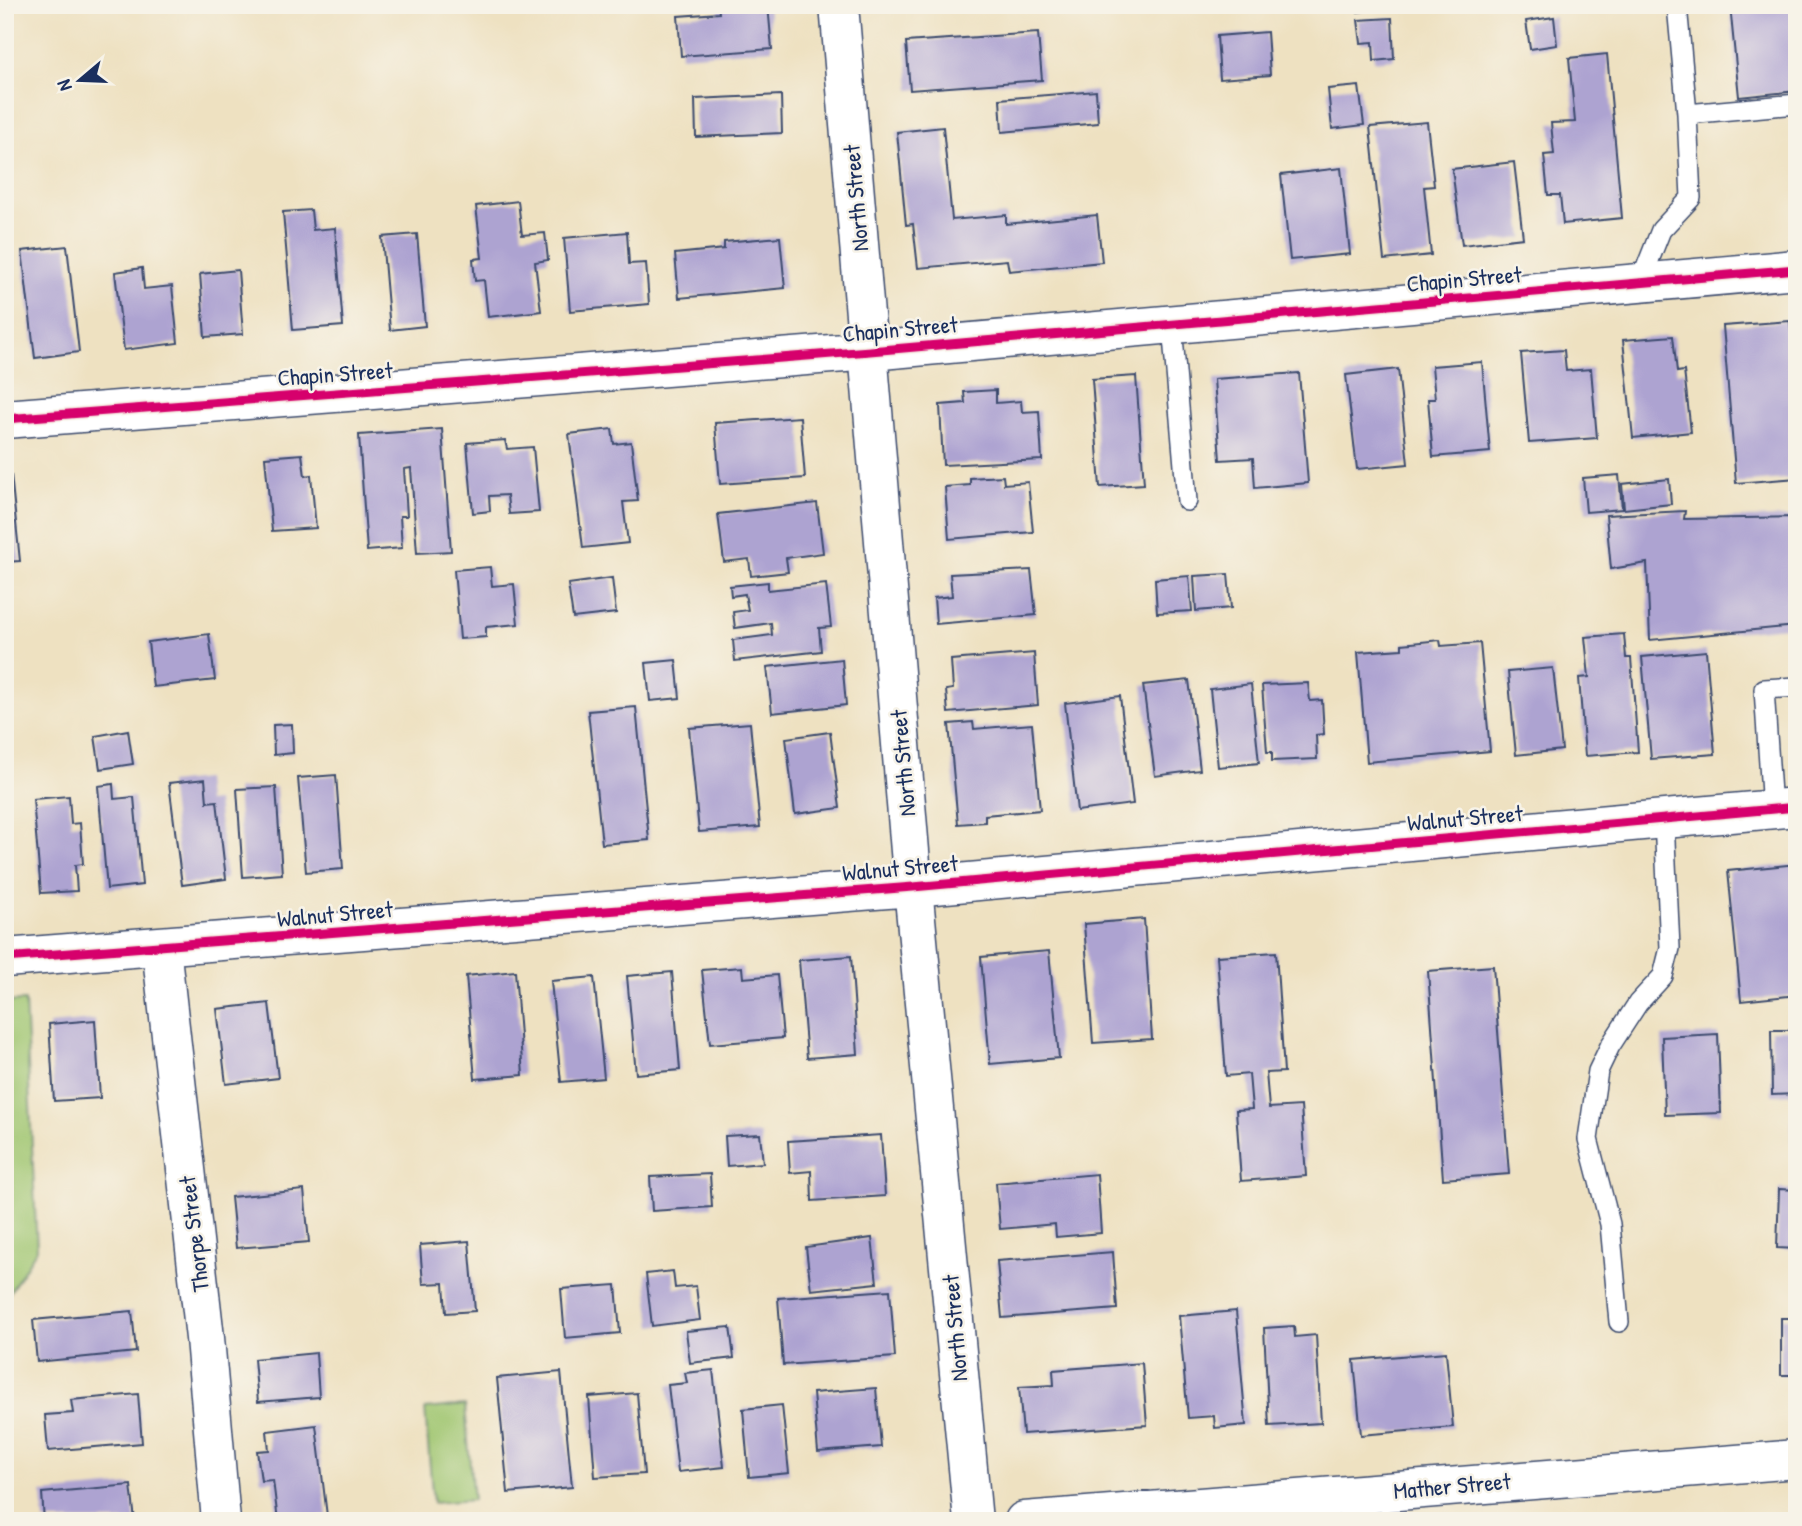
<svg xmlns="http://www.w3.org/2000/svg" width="1802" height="1526" font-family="'Patrick Hand',sans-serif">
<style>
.green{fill:#a0c671;stroke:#5e7a68;stroke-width:2}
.building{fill:#ada3d1}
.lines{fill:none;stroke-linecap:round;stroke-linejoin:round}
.service-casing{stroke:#3b4a6d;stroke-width:22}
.minor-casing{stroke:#3b4a6d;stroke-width:41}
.service{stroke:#fff;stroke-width:19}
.minor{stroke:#fff;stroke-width:38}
.cycleway-casing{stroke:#f7f3e8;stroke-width:13}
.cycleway{stroke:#d6006c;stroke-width:9}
.labels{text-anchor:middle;stroke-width:5;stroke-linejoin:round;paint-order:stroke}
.street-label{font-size:23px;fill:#1b2f5e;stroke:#f7f3e8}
</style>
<rect width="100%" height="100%" fill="#f7f3e8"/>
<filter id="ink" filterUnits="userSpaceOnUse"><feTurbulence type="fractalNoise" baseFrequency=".0143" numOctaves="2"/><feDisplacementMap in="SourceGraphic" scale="14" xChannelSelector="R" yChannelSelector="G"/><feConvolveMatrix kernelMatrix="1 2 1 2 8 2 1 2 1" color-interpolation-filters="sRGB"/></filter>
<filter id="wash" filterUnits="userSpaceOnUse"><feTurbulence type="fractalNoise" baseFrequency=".00686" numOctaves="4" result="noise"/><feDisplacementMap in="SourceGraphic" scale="28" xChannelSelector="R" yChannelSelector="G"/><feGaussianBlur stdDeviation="1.57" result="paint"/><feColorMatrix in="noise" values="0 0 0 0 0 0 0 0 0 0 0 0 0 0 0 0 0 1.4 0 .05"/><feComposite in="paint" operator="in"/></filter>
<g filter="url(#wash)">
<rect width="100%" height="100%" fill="#eee1c1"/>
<path class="green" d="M25,1001L37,1249L5,1300V1002Z
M465,1405L473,1500L433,1503L425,1409Z"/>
<g id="blocks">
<path class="building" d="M718,5H768L772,49L681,56L678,16L719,13Z
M1356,5H1395V7L1357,12Z
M1730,5H1797V91L1739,97Z
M1554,17L1557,45L1530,49L1526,21Z
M1392,18L1394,59L1374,61L1373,42L1361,43L1358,20Z
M1267,32L1270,75L1220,79L1217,36Z
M1038,33L1042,80L910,90L906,42Z
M1607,54L1622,218L1563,224L1560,195H1548L1544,155L1554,154L1551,123L1575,122L1569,58Z
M1359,86L1364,125L1332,129L1328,89Z
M1096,91L1098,123L1002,132L1000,99Z
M781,95L782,133L696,137L695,99Z
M1427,122L1434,186L1424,187L1431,255L1384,260L1370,127Z
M943,127L952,220L1006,215V224L1097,215L1102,262L1009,271L1007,260L918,268L913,224L906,225L897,132Z
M1514,162L1523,238L1462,245L1452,169Z
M1341,168L1350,254L1290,260L1281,175Z
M518,201L522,235L545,233L548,260L535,262L541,311L488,317L484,280L475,281L473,259L482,258L476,206Z
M311,210L313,230L335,228L343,326L293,330L283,212Z
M627,232L629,264L646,263L649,304L570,311L564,238Z
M417,234L425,326L390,330L382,237Z
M780,237L785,288L679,298L675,254L724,249V242Z
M67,246L79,352L35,358L22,251Z
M142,268L144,289L172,286L178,343L124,350L115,272Z
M238,270L243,334L205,337L200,274Z
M1790,321L1797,400V478L1736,483L1723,326Z
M1673,336L1677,372L1684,371L1691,432L1633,438L1623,340Z
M1564,350L1566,371L1591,369L1597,438L1529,443L1521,353Z
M1482,362L1490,452L1433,457L1428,399H1435L1432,366Z
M1398,369L1408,464L1357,469L1346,375Z
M1299,373L1308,483L1255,488L1253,458L1220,460L1214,379Z
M1136,376L1144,484L1100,487L1092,379Z
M996,390V403L1021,401L1022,412L1039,411L1042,460L943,465L940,405L965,403L964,392Z
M800,417L805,478L720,484L715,423Z
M442,429L451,551L417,553L411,468L404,469L407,516H400L402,548L367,551L359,435Z
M612,429L614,444L631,442L638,501L623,502L628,543L583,548L569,434Z
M505,440L507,449L533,447L539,512L509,514L507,495L489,496L490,511L473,513L467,443Z
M302,454L305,476L311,475L316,528L272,531L265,457Z
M11,474L20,561L5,562V475Z
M1619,475L1622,509L1586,512L1583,478Z
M1003,476L1004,484L1028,482L1033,532L949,539L945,487L970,485V478Z
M1669,479L1671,504L1624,509L1622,484Z
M817,503L823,553L786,558L788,572L751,576L749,559L724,562L718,514Z
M1685,511L1684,519L1797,517V626L1650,640L1647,563L1611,569L1606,515Z
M490,567L492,586L514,584L518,624L486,627V637L460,639L454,570Z
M1031,570L1036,615L936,624L934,598L952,596L950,574Z
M1228,574L1231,608L1196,611L1194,576Z
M1189,576L1192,611L1157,613L1155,579Z
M612,578L616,613L573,618L568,584Z
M768,582V590L826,584L831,627L819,628L821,651L735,661L733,640L772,635L771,623L735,628L733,612L748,610L745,594L731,596L730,586Z
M209,634L215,680L153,687L148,642Z
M1624,634L1626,658H1631L1638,752L1585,756L1579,678L1589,677L1585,637Z
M1440,640L1441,646L1480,643L1490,751L1367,762L1358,652L1402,649V644Z
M1706,651L1715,754L1651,759L1642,657Z
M1034,653L1038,705L948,713L946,690L953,689L951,660Z
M842,659L846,705L772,713L767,667Z
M676,660L680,698L650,701L646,663Z
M1553,668L1562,750L1516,755L1508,672Z
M1189,680L1200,770L1155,776L1143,685Z
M1308,683L1310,701L1322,700L1324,734L1316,735L1317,759L1272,761V752H1267L1262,685Z
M1251,684L1259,763L1218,767L1210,689Z
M1120,696L1133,804L1077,811L1065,703Z
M636,707L649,840L602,844L588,711Z
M973,722L974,729L1032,724L1040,810L985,815V822L958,824L949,724Z
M750,723L760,827L699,832L689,728Z
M292,724L293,753L274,755L273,725Z
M128,730L133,764L100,769L95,736Z
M830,732L840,808L795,814L786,738Z
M336,775L343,869L306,872L298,778Z
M205,779L207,802L217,801L226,879L182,885L169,783Z
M113,784L114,799L134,797L142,885L107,889L98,786Z
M276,787L282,874L243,877L237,789Z
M69,796L71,824L80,823L83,864L75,865L77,891L41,893L33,799Z
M1797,864V995L1741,1001L1728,871Z
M1144,919L1152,1039L1093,1043L1084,924Z
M1049,951L1059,1058L990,1064L981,957Z
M1276,952L1284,1072L1266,1073L1269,1108L1301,1106L1306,1176L1241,1181L1236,1110L1252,1109L1249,1074L1226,1076L1217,956Z
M851,956L858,1054L807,1058L799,960Z
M1493,966L1509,1174L1443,1179L1428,971Z
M742,967L743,978L777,975L783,1038L710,1044L702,970Z
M515,971L523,1075L475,1079L466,976Z
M672,972L680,1070L636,1074L627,976Z
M594,977L604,1078L561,1082L551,981Z
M269,1003L278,1078L226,1084L217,1009Z
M95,1020L100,1098L54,1101L49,1024Z
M1771,1030H1797V1094L1772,1095Z
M1718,1034L1721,1113L1665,1115L1662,1037Z
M1791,1111H1797V1145H1792Z
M760,1134L763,1163L727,1166L725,1136Z
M881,1135L885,1196L812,1201L811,1171L790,1173L788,1141Z
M710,1174L712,1207L652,1211L650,1177Z
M1097,1174L1101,1233L1056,1237L1055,1224L1000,1229L996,1183Z
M1779,1189L1797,1190V1249L1777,1248Z
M304,1190L309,1242L236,1248L231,1197Z
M872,1238L877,1283L811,1290L806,1247Z
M469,1241L475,1311L446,1313L444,1283L423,1284L420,1245Z
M1113,1252L1117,1309L1002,1318L997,1261Z
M673,1271L675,1288L696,1286L700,1320L652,1326L646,1274Z
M616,1285L620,1333L565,1338L561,1289Z
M890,1290L895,1357L783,1365L778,1298Z
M132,1311L136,1352L37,1362L33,1320Z
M1236,1311L1246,1425L1215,1428L1214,1416L1188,1418L1179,1316Z
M1781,1318H1797V1375H1781Z
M1294,1326L1295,1337L1316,1335L1321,1423L1269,1426L1264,1328Z
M730,1327L734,1358L690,1363L686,1331Z
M1446,1352L1453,1427L1361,1435L1354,1360Z
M316,1353L319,1397L258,1402L254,1359Z
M1142,1363L1147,1425L1023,1434L1019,1387L1054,1385L1053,1370Z
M713,1370L724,1467L678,1472L668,1385L687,1383L685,1373Z
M561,1372L572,1487L508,1493L497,1378Z
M876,1388L881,1447L818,1452L813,1393Z
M637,1393L644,1474L595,1477L589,1397Z
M138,1394L142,1443L48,1451L45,1415L73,1413L71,1400Z
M782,1405L789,1473L749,1477L743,1409Z
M316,1425L327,1516L278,1521L273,1480L261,1481L257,1451L269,1450L267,1431Z
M131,1485L135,1521H44L42,1493Z"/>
</g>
</g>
<g filter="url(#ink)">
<use href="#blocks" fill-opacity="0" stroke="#3b4a6d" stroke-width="2"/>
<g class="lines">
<defs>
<path id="service" d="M1677,5L1687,114
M1640,283L1661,230L1691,198L1687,114L1797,104
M1172,325L1187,501
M1772,809L1764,689L1797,687
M1619,1322L1610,1224L1588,1139L1598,1071L1610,1046L1638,1003L1663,976L1670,948L1664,820"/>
<path id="minor" d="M839,5L913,887L973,1521
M5,419L870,351L1797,269
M161,947L205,1338L221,1521
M5,958L913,887L1797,807
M1024,1521L1797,1459"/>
</defs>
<use href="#service" class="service-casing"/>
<use href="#minor" class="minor-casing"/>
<use href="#service" class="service"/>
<use href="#minor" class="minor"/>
<defs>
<path id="cycleway" d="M5,419L870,351L1797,269
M5,958L913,887L1797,807"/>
</defs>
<use href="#cycleway" class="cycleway-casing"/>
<use href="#cycleway" class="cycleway"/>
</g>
</g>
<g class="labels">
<g class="street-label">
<text transform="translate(856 198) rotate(-95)" y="8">North Street</text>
<text transform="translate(1464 279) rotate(-5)" y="8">Chapin Street</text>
<text transform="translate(900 329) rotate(-5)" y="8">Chapin Street</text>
<text transform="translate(335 374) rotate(-4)" y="8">Chapin Street</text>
<text transform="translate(903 763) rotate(-95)" y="8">North Street</text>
<text transform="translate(1465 818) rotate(-5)" y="8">Walnut Street</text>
<text transform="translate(900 868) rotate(-5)" y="8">Walnut Street</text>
<text transform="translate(335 914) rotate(-5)" y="8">Walnut Street</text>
<text transform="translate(194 1234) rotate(-97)" y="8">Thorpe Street</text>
<text transform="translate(955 1328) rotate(-95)" y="8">North Street</text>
<text transform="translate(1452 1486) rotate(-5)" y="8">Mather Street</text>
</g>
</g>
<rect width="1802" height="1526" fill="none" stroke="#f7f3e8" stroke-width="28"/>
<g transform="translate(80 80) rotate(251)" stroke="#f7f3e8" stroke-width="5" paint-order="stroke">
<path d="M0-5L12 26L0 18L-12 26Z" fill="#1b2f5e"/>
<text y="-10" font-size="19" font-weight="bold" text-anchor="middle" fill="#1b2f5e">N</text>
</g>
</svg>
